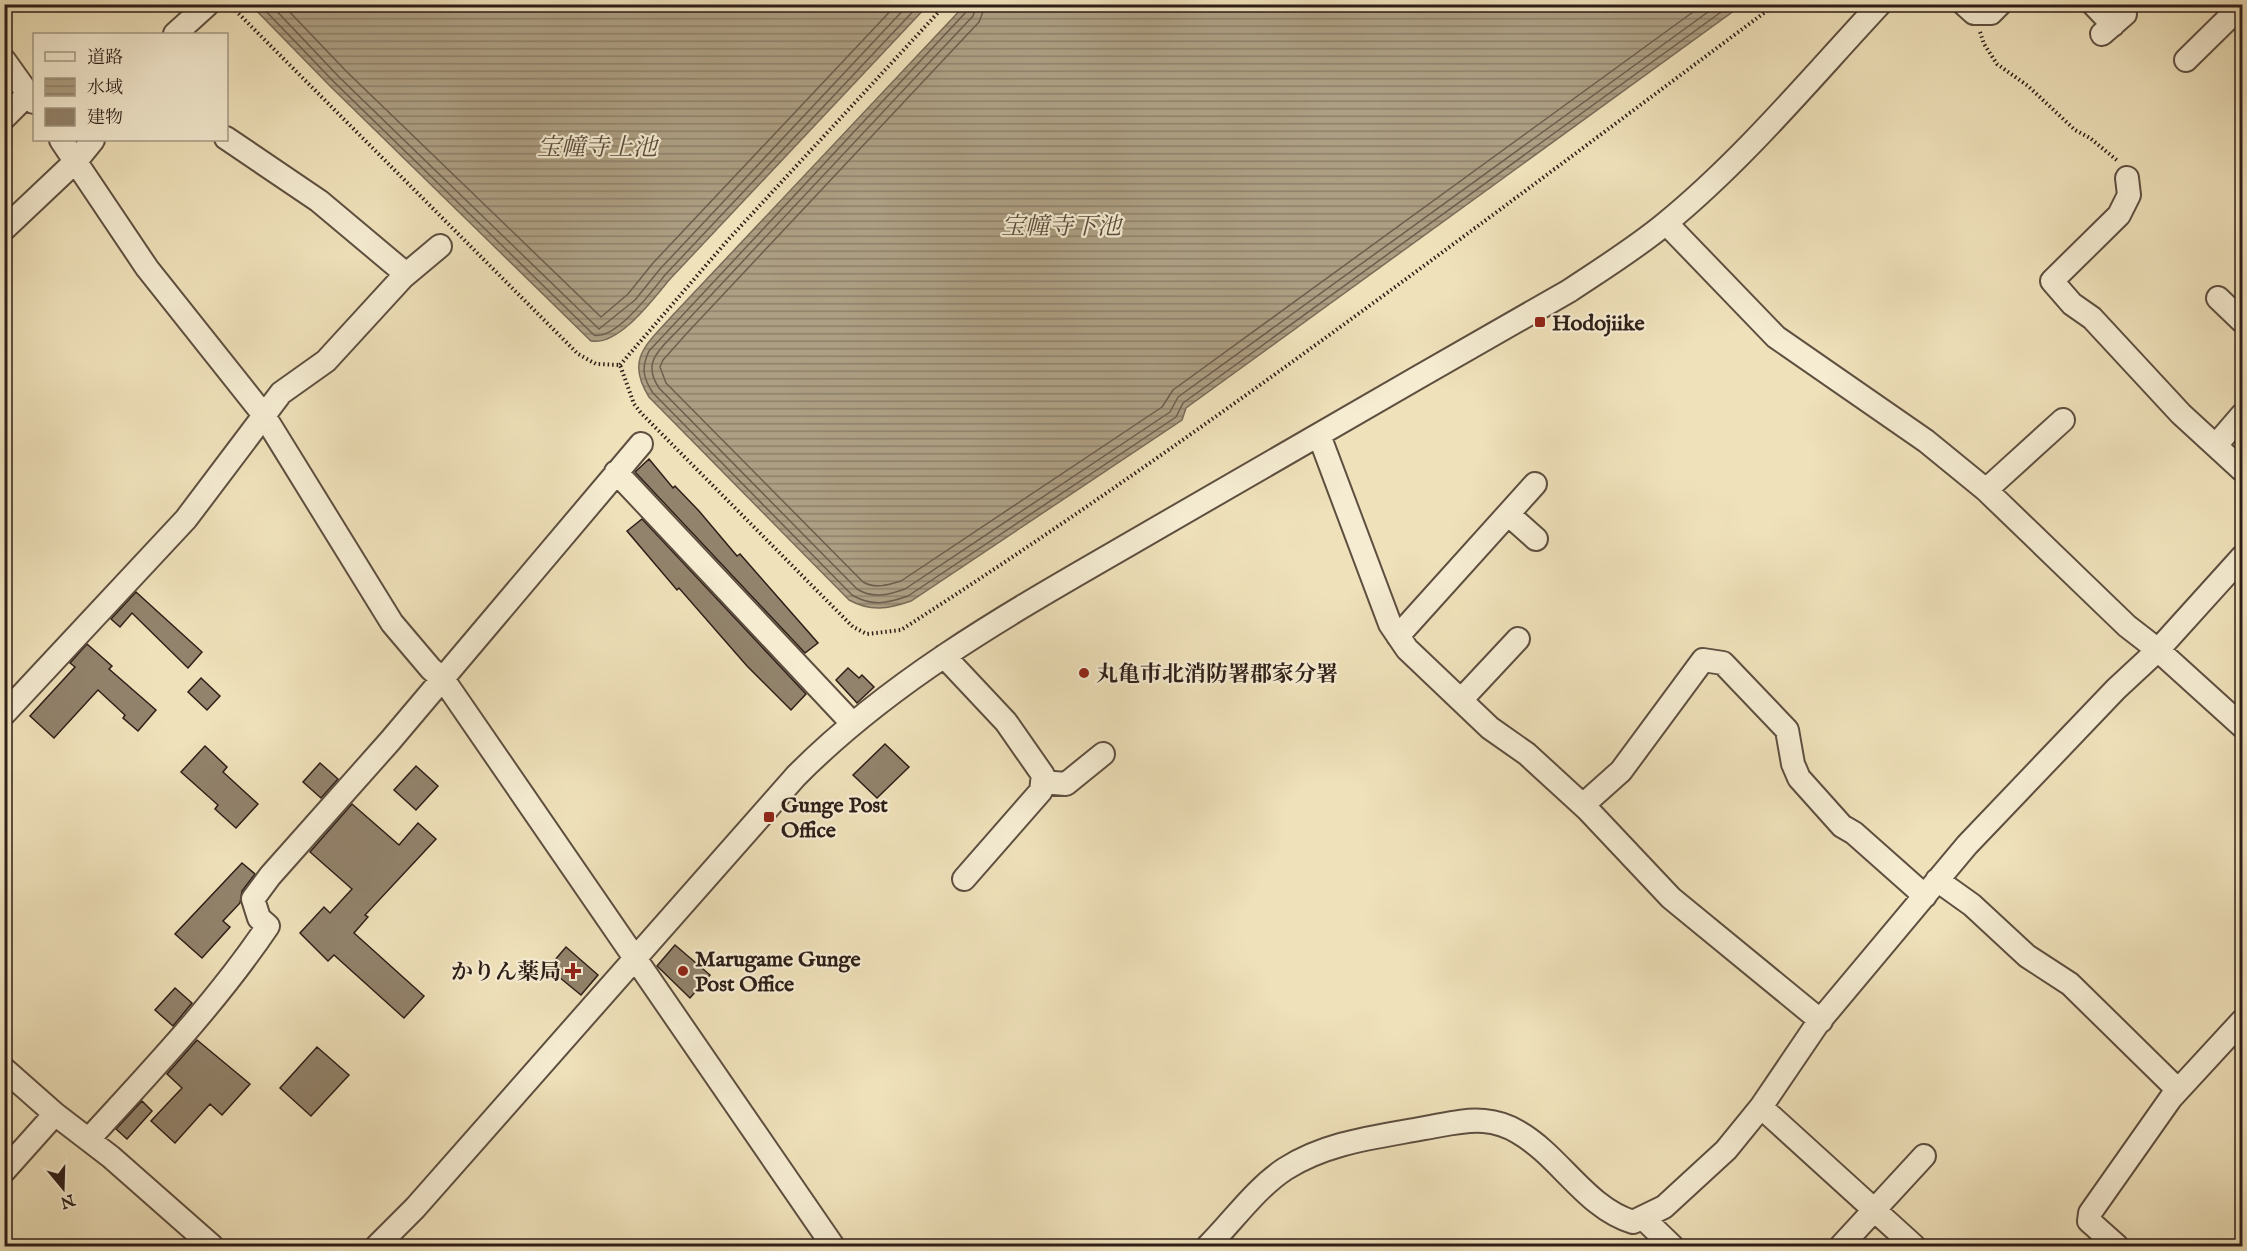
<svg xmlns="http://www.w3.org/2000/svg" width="2247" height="1251" font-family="'IM FELL English','Noto Serif JP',serif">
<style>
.water{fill:url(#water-rules);stroke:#7a6b58;stroke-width:1.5}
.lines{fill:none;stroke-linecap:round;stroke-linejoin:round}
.shore{stroke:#6e5e4e;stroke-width:1.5}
.building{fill:#92836c;stroke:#2e1e18;stroke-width:1.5}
.minor-casing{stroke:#5e4f40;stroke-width:26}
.path{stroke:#2e1e18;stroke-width:4;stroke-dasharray:1.5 3;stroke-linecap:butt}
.minor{stroke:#f5ecd2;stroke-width:22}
.poi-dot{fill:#8f2418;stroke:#f5ecd2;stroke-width:2}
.labels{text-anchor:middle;stroke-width:4.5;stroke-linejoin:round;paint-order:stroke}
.poi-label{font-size:22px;font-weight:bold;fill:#2e1e18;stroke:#f5ecd2;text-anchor:start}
.water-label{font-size:24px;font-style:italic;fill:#5a4b3d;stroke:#f5ecd2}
</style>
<defs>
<pattern id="water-rules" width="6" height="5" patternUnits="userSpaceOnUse" patternTransform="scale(1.5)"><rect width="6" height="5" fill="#ad9f83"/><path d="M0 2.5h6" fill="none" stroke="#8d816a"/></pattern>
</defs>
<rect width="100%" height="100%" fill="#efe1ba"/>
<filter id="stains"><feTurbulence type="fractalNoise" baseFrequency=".00333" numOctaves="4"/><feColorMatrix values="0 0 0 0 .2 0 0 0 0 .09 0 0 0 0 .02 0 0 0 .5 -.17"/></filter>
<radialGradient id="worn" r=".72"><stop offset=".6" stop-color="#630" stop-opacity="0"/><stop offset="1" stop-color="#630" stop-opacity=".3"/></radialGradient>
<path class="water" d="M251,5H928L670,279C653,299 619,346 591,341L330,86Z
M965,5V4L1742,5L1186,408L1182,420L911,601C888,609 871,612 849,600L649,397C625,359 647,344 672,316Z"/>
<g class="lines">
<path class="shore" d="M259,4L334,82L594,335C615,341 653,290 665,275L920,4
M270,4L339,77L599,329L635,300L660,269L909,4
M282,4L346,71L601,317L628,294L653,263L897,4
M969,4L967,11L649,351C641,368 643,378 653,393L852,595C872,607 888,603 908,596L1176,417L1183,403L1732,4
M977,4L973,16L682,326C663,347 640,360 659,388L857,589C873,599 888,595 905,589L1170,412L1178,397L1719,4
M986,4L979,22L688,332L663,360L660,367L666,383L863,582C875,589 888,585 901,581L1162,407L1173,390L1704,4"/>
</g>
<path class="building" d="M649,459L673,488L675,486L699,511L737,556L740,554L818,643L805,653L635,472Z
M642,519L806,694L791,710L747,666L679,588L677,590L627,531Z
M136,592L202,652L188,668L132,613L120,627L111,619Z
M87,644L112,666L109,669L156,710L138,731L123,718L125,715L98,690L54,738L30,716L75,667L70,663Z
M848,668L859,678L862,675L874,687L857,703L836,680Z
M201,678L220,696L207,710L188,692Z
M885,744L909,767L877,798L853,775Z
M205,746L227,767L223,772L258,804L236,828L215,809L218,805L181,772Z
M320,763L338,779L321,798L303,782Z
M416,766L438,786L416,810L394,790Z
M352,804L399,845L418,823L436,839L365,915L368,917L354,933L424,996L404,1018L334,955L328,961L300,933L324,907L330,913L352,889L310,852Z
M242,863L255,874L242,891L240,903L223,921L230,927L202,958L175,934Z
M675,945L710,975L690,998L657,966Z
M566,947L598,975L581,995L548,968Z
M175,988L192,1003L173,1026L155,1010Z
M197,1040L250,1084L222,1115L210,1104L175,1143L151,1121L182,1088L167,1074Z
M317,1047L349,1075L311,1116L280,1088Z
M142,1101L152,1111L127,1139L116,1129Z"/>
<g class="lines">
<defs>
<path id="minor" d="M1964,4L1974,13H1991L2000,4
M2093,4L2113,25
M175,34L207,5
M2102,34L2125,14
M4,60L34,102
M2186,60L2242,5
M4,118L29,93
M226,138L319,201L406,274
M61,140L147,268L263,414L392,623L431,669L443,679L833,1246
M2127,178L2129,195L2119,215L2052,281L2072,304L2092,318L2181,414L2242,470
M1666,223L1776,337L1926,441L1986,490L2127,626L2158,650L2242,726
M4,229L76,161L93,140
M2218,298L2242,321
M1319,435L1390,624L1407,649L1490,728L1527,754L1588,810L1671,898L1821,1021
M2217,444L2242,415
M616,472L852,723
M1986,490L2063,420
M1508,514L1536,539
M1398,636L1535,484
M944,656L1006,722L1043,775L1041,791L964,879
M1461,700L1518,639
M4,714L186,519L281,393L326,361L403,277L440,246
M1042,782L1066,784L1103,754
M1583,805L1621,771L1703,660L1723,663L1787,730L1793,764L1799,778L1842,826L1854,833L1925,896
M1937,880L1972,905L2027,956L2070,984L2178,1090
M4,1069L55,1114L111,1157L212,1246
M1761,1107L1914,1246
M89,1139C152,1070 216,1003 268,926L259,918L253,899L270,876L390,741L641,444
M4,1171L55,1114
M1644,1219L1672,1246
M377,1246L415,1208L796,776C900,671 1032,601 1159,527C1295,448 1432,369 1569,291C1602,269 1636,248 1666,223C1744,159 1811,78 1880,4
M1208,1246C1233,1221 1255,1189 1285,1169C1327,1142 1377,1137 1425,1128C1443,1125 1465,1119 1484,1121C1496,1122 1508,1126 1518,1132C1560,1156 1586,1208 1633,1222L1664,1207L1726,1150L1761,1107L1818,1023L1967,845L2116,689L2158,650L2242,557
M1841,1246L1924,1156
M2117,1246L2089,1221L2090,1213L2171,1098L2242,1021"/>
</defs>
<use href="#minor" class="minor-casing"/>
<path class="path" d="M229,4L578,354L596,364L620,365L634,404L641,413L853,627L867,634L901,630C1203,436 1488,218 1776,4
M1980,32L1984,44L1997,64L2028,86L2075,130L2090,138L2119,162
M620,365L727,241L946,4"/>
<use href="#minor" class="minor"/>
</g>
<g class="poi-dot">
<rect x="1534" y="316" width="12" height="12" rx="3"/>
<circle cx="1084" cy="673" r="6"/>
<rect x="763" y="811" width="12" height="12" rx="3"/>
<path d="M570 962h6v6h6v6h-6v6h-6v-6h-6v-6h6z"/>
<circle cx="683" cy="971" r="6"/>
</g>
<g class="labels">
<g class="poi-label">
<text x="1552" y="330">Hodojiike</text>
<text x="1096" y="681">丸亀市北消防署郡家分署</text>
<text x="781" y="812">Gunge Post<tspan x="781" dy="25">Office</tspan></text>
<text x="695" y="966">Marugame Gunge<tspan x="695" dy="25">Post Office</tspan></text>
<text x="561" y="979" text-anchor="end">かりん薬局</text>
</g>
<g class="water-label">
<text x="597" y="155">宝幢寺上池</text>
<text x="1061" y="234">宝幢寺下池</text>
</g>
</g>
<rect width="2247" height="1251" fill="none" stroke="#efe1ba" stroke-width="24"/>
<rect x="6" y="6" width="2235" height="1239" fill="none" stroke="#2e1e18" stroke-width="3"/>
<rect x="12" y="12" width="2223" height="1227" fill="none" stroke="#2e1e18" stroke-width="1.5"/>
<rect x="33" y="33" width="195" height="108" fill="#f5ecd2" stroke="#a59a88" stroke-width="1.5"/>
<rect x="45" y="52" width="30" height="9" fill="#f5ecd2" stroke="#a59a88" stroke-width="1.5"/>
<text x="87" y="63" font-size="18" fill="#2e1e18">道路</text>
<rect x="45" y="78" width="30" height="18" fill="url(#water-rules)" stroke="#a59a88" stroke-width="1.5"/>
<text x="87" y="93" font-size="18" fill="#2e1e18">水域</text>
<rect x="45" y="108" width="30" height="18" fill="#92836c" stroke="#a59a88" stroke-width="1.5"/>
<text x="87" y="123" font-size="18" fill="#2e1e18">建物</text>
<g transform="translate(63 1188) rotate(161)" stroke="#f5ecd2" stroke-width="4.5" paint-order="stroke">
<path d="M0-4.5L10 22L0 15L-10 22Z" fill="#2e1e18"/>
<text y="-9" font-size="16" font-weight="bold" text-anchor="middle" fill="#2e1e18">N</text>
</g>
<rect width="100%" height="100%" filter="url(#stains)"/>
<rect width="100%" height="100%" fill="url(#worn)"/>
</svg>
